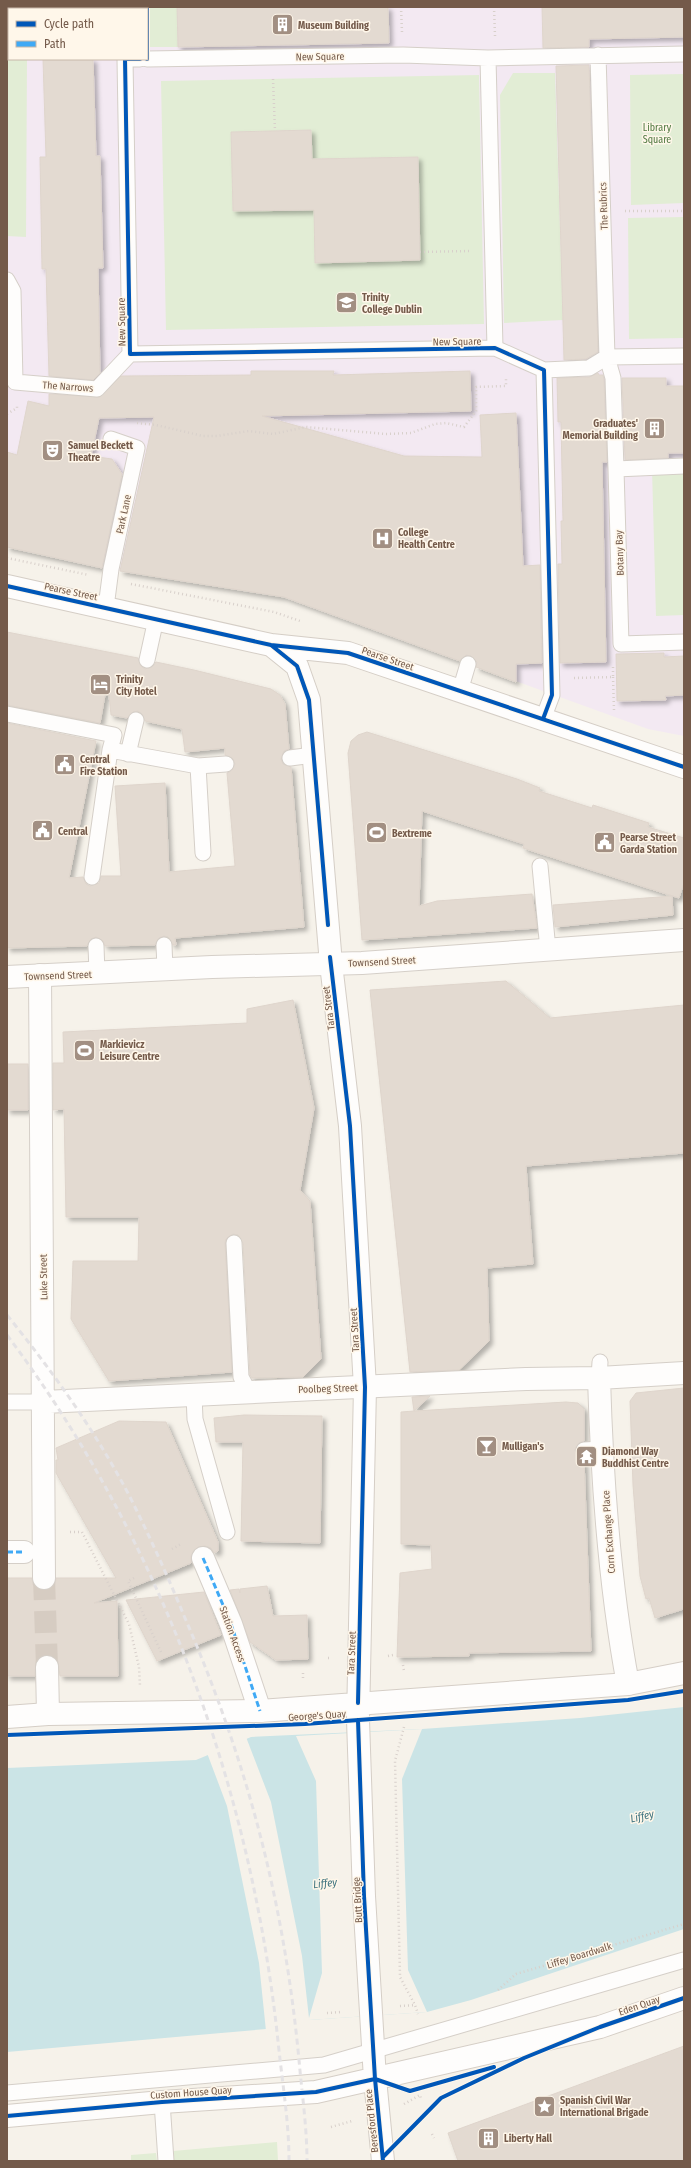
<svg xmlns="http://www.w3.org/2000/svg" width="691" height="2168" font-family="'Fira Sans Condensed',sans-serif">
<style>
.education{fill:#f3e9f2;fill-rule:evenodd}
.green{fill:#e2edd5;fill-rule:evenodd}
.water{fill:#cbe4e6}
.pier{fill:#f6f2ea}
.building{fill:#e3dad1;stroke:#dfd5cc;filter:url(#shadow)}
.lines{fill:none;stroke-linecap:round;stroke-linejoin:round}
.minor-tunnel{stroke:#d6ccc2;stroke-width:22;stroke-dasharray:22 11;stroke-linecap:butt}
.service-casing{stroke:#d5cfc8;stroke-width:17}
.pedestrian-casing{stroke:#d5cfc8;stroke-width:24}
.minor-casing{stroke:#d5cfc8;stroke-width:24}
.tertiary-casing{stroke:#d5cfc8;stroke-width:24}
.secondary-casing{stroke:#d5cec6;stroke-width:24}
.path{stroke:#d8d0cb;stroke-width:2.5;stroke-dasharray:1 3;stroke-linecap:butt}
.service{stroke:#fefdfc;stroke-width:15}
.pedestrian{stroke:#fefdfc;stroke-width:22}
.minor{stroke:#fefdfc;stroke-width:22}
.tertiary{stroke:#fefdfc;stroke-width:22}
.secondary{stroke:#fefdfc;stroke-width:22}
.rail{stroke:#e4e2e4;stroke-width:3;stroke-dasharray:6 4;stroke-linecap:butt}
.quiet{stroke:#3fa9f5;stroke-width:3;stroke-dasharray:6 3;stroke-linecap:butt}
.cycleway-casing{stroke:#fff7ea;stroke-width:6}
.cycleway{stroke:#0057b8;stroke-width:4}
.labels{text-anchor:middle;stroke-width:3;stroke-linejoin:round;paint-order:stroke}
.poi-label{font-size:10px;font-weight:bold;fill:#745a4a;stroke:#fff7ea;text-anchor:start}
.street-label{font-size:10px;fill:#745a4a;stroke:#fff7ea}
.park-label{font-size:10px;fill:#527a42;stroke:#fff7ea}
.water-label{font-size:11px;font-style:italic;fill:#417581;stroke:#fff7ea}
</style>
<defs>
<filter id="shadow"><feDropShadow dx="3.5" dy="3.5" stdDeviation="2" flood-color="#0004"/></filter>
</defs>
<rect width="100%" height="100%" fill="#f6f2ea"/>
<path class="education" d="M7,7H684V736L648,729L284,597L98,567L7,547ZM9,9H147V59H9Z"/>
<path class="green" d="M7,7H27V9H9V59H27L26,237L7,236Z
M42,7H177L178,47H147V9H42Z
M513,73H555L563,320L504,323L500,95Z
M684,74V203L631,205L630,75Z
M479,75L484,324L166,330L161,81ZM311,130L312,159L418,157L420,260L315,263L314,210L233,211L231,132Z
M684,217V338L629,339L628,218Z
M684,468V615L656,616L652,469Z
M277,2142L278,2161H174L173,2151Z
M156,2153L157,2161H131V2155Z"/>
<path class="water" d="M684,1707V1929L471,2000L427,2012L309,2020L266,2029L7,2052V1768L196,1760L251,1737L422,1729L580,1718Z"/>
<path class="pier" d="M422,1729L402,1779L408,1970L427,2012L309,2020V2022L266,2031L259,1963L227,1806L207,1753L246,1737L271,1802L302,1956L309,2018L322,1973L316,1781L296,1736Z"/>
<path class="building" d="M177,7H388L389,43L178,47Z
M542,7H684V37L589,39V47L543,48Z
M43,59H93L96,156H100L103,268H98L100,373L93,380L49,376L46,269H42L40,157H46Z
M589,65L598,352L586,359L564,360L556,66Z
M311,130L312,159L418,157L420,260L315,263L314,210L233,211L231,132Z
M251,371H334L333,375L470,371L471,411L262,416L404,456L482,457L480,415L516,413L523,566L540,565L542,663L516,664V682L476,667L477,662L471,656L466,655L460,661L284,597L120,571L154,417L99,418L91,456L112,459L122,474L102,568L7,547V452L17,455L28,401L49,406V394L100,397L121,376L251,375Z
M598,373L599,375H603L604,379L607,462H602L606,662L560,663L558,564H562L561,521H563L561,422H558L557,378L589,377Z
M622,378H666V386H684V453H668V458L625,460Z
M7,632L138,658L141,666L145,669L153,666L156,662L194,670L271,689L280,695L285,704L289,749L284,751L281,759L283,764L291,767L304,927L175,938L176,945H173L168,937L164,936L159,938L155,945L105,946L103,941L96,937L91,939L87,946L7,948V723L96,741L69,878L83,877L86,884L90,886L99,883L101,876H121L115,786L165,783L169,872L235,866L227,773L231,771L235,764L233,759L225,755V748L185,752L182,729L145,721L142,714L138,711L133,712L127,718L111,715L109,695H105L100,723L7,705Z
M664,653V657L684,656V695L665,696L666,700L617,701L616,654Z
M367,732L517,779L540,788L539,791L592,808L593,805L649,823L648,827L684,838V883L679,898L523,848L524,844L422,811L419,906L437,901L532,894L537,928L362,940L348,753L351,741L358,735Z
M672,896L673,915L555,927L553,905Z
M506,981L550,1018L684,1005V1153L526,1166L533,1264L487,1268L489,1341L459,1370L410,1372L370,990Z
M293,1000L314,1108L300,1190L310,1201L321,1359L303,1377L252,1378L250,1375L243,1243L238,1235L233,1234L226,1239L225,1243L232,1372L109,1381L71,1319L73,1261H138L139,1217H66L64,1109L53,1110V1063H64L63,1032L247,1023V1009Z
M7,1064H28V1110H7Z
M684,1388V1609L655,1618L649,1598L646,1599L640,1576L633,1485L630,1401L636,1393Z
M430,1396L414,1411L566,1402L578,1403L584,1409V1441L579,1443L575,1450L577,1455L584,1459L591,1651L469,1653V1656L397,1657L400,1573L432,1569L431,1545L401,1544V1412L414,1411L412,1397Z
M244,1415L322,1416L320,1543L241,1541L243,1442H216L214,1418Z
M119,1421L166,1422L218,1542V1551L214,1553L211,1548L205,1546L198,1547L191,1556V1563L94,1603L117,1601L118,1676H60L58,1661L53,1656L47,1655L41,1656L36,1661L35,1676H7V1578H32L33,1585L44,1590L51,1589L55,1584L56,1578H116L56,1473V1460H58L56,1448Z
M267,1586L273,1616L307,1615L308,1659L276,1660L250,1642L230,1590L239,1589L240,1593V1589Z
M204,1592L221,1635L157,1661L126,1600Z
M684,2046V2161H458L448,2133Z"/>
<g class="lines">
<path class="minor-tunnel" d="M44,1578L47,1667"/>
<defs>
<path id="service" d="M598,55L607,357L613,378L616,469
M488,58L684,54
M147,59L403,55L488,58L495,348
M7,280L13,291L15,382L97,389L130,354
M130,354L495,348L544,370L589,368L607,357
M130,354L125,59H140
M607,357L684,356
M684,466L616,469L621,644L684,642
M106,607L111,569L137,448L111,439
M147,660L156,619
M460,691L468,664
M7,714L114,735L110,750
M543,719L552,695L544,370
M128,754L136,720
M290,758L313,755
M198,766L226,764
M540,866L548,950
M92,877L110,750L198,766L203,853
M164,945L165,969
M96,946L97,973
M234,1243L241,1377L249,1392
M599,1378L600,1362
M194,1395L195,1419L227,1532
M7,1402H44
M584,1450L601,1449
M7,2093L324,2065L684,1960
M162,2102L166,2161"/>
<path id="pedestrian" d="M7,1552H24
M203,1558L231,1624L260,1711"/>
<path id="minor" d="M40,975L44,1578
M599,1378C602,1481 609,1583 628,1684
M44,1402L526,1379L599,1378L684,1373
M47,1667L48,1714"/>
<path id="tertiary" d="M7,977L212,967L362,963L684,940"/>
<path id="secondary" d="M7,586L271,645L348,653L684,767
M271,645L297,666L309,700L331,964L350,1126L365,1387L358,1720L364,1896L375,2079L383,2161
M7,1717L48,1714L260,1711L628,1684L684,1673
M7,2116L162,2102L316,2092L600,2027L684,1998"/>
</defs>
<use href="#service" class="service-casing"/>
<use href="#pedestrian" class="pedestrian-casing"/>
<use href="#minor" class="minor-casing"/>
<use href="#tertiary" class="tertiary-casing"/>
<use href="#secondary" class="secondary-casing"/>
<path class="path" d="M147,7V36
M401,7L402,32
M494,7L495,36
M273,79L275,131
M625,211H684
M420,252L471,251
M7,414L17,408V404
M137,423L156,425L203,436H217L249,431L273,434L306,427L386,434L411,433L435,424L446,423L464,427L476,411V387L506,386V377
M7,558L89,575
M131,584L274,612L300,621
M613,677L614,710
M574,678L613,677V665
M70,1532H82L129,1624L139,1667L140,1686
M172,1549L181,1544
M134,1578L128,1581L161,1652
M388,1656L393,1655
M328,1658H332
M403,1665L404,1671
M303,1673V1678
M404,1727L395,1761L400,1977L415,2005L418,2014
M498,1990L516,1974L684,1924
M400,2006L415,2005
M327,2013L341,2012
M404,2104L420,2095L421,2099
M331,2127L352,2121
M432,2134L434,2138"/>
<use href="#service" class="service"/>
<use href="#pedestrian" class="pedestrian"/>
<use href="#minor" class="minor"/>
<use href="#tertiary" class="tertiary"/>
<use href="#secondary" class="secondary"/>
<path class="rail" d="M7,1315C53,1372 96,1432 130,1497C150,1537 168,1577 185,1618C248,1764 284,1902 299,2060C302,2094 307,2128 307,2161
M7,1335C161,1540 251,1788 278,2041C282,2081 289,2121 289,2161"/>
<path class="quiet" d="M7,1552H24
M203,1558L231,1624L260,1711"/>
<defs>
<path id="cycleway" d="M140,59H125L130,354L495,348L544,370L552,695L543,719
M147,59V7
M7,586L271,645L348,653L684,767
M271,645L297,666L309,700L328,925
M330,957L350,1126L365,1387L358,1703
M358,1720L364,1896L375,2079L383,2161
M7,1735L305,1724L628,1700L684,1691
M375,2079L410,2091L494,2067
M7,2116L162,2102L316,2092L375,2079
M383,2157L441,2098L524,2058L600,2027L684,1998"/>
</defs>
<use href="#cycleway" class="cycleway-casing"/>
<use href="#cycleway" class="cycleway"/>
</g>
<defs>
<symbol id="building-square" viewBox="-11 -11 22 22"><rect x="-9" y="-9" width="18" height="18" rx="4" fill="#a28f82" stroke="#fff7ea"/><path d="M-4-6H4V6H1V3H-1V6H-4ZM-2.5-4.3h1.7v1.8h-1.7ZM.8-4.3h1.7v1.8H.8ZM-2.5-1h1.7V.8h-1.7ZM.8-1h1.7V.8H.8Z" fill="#fff"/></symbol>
<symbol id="university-square" viewBox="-11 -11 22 22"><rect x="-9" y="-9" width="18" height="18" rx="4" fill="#a28f82" stroke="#fff7ea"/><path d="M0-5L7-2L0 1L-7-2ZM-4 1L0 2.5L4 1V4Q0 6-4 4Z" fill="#fff"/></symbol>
<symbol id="theatre-square" viewBox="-11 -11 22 22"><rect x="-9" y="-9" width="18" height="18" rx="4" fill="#a28f82" stroke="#fff7ea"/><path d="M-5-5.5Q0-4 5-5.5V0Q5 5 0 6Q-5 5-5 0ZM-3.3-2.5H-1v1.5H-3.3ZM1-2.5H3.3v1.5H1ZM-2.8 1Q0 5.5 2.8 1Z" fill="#fff"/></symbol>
<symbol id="hospital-square" viewBox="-11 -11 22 22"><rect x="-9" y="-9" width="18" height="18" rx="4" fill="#a28f82" stroke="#fff7ea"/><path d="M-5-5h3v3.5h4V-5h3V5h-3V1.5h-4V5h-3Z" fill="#fff"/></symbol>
<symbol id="hotel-square" viewBox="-11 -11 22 22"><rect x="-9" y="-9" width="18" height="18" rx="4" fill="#a28f82" stroke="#fff7ea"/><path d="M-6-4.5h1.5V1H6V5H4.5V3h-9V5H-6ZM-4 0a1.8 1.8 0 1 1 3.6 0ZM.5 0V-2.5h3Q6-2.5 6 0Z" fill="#fff"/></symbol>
<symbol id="civic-square" viewBox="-11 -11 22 22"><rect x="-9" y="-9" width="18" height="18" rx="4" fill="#a28f82" stroke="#fff7ea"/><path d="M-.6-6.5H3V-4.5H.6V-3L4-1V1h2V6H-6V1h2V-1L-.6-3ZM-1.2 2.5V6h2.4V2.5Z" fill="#fff"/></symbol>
<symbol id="stadium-square" viewBox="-11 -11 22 22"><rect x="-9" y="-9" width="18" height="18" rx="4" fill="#a28f82" stroke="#fff7ea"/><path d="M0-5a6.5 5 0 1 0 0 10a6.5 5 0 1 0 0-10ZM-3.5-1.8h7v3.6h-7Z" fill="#fff"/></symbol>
<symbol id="bar-square" viewBox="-11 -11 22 22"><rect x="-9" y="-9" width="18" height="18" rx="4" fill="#a28f82" stroke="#fff7ea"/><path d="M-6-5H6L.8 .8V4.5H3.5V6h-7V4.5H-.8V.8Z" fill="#fff"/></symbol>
<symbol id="temple-square" viewBox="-11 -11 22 22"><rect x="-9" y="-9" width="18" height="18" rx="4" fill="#a28f82" stroke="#fff7ea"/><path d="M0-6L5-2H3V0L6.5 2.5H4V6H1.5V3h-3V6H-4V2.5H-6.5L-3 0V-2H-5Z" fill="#fff"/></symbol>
<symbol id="sight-square" viewBox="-11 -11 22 22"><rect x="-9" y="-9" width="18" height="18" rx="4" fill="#a28f82" stroke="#fff7ea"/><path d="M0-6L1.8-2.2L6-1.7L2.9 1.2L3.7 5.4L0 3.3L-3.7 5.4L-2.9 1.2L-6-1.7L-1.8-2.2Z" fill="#fff"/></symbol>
</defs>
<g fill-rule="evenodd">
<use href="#building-square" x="270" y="12" width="25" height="25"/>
<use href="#university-square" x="334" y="290" width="25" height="25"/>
<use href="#building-square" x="642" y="416" width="25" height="25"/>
<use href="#theatre-square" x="40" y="438" width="25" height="25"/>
<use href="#hospital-square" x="370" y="526" width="25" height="25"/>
<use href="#hotel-square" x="88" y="672" width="25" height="25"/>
<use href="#civic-square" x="52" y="752" width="25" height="25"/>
<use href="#civic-square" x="30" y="818" width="25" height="25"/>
<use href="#stadium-square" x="364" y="820" width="25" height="25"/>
<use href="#civic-square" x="592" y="830" width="25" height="25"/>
<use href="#stadium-square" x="72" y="1038" width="25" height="25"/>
<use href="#bar-square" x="474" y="1434" width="25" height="25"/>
<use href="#temple-square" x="574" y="1444" width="25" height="25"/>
<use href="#sight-square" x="532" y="2094" width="25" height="25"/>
<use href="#building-square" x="476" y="2126" width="25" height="25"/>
</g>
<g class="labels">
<g class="poi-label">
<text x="298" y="29">Museum Building</text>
<text x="362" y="301">Trinity<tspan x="362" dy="12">College Dublin</tspan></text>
<text x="638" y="427" text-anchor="end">Graduates'<tspan x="638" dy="12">Memorial Building</tspan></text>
<text x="68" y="449">Samuel Beckett<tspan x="68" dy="12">Theatre</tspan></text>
<text x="398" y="536">College<tspan x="398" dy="12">Health Centre</tspan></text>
<text x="116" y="683">Trinity<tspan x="116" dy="12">City Hotel</tspan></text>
<text x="80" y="763">Central<tspan x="80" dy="12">Fire Station</tspan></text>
<text x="58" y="835">Central</text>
<text x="392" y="837">Bextreme</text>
<text x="620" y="841">Pearse Street<tspan x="620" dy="12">Garda Station</tspan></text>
<text x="100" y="1048">Markievicz<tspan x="100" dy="12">Leisure Centre</tspan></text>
<text x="502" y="1450">Mulligan's</text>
<text x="602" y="1455">Diamond Way<tspan x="602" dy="12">Buddhist Centre</tspan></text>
<text x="560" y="2104">Spanish Civil War<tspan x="560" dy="12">International Brigade</tspan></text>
<text x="504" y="2142">Liberty Hall</text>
</g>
<g class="street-label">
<text transform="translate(320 56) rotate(-1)" y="4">New Square</text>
<text transform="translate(603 206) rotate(-92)" y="4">The Rubrics</text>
<text transform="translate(121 322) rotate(-91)" y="4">New Square</text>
<text transform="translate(457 341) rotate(-1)" y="4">New Square</text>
<text transform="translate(68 386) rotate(4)" y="4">The Narrows</text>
<text transform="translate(123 514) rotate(-78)" y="4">Park Lane</text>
<text transform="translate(619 553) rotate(-92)" y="4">Botany Bay</text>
<text transform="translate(71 591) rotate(12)" y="4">Pearse Street</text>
<text transform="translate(388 658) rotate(19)" y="4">Pearse Street</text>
<text transform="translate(382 961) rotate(-3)" y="4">Townsend Street</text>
<text transform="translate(58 975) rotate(-2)" y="4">Townsend Street</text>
<text transform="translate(328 1008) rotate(-97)" y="4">Tara Street</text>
<text transform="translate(43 1277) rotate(-91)" y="4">Luke Street</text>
<text transform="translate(354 1330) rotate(-93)" y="4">Tara Street</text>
<text transform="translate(328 1388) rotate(-2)" y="4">Poolbeg Street</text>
<text transform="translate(608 1532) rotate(-94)" y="4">Corn Exchange Place</text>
<text transform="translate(233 1634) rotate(70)" y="4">Station Access</text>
<text transform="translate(351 1653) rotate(-88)" y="4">Tara Street</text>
<text transform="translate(317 1715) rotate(-4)" y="4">George's Quay</text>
<text transform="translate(357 1900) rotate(-93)" y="4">Butt Bridge</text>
<text transform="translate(579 1955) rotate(-17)" y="4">Liffey Boardwalk</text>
<text transform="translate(639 2005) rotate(-19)" y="4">Eden Quay</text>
<text transform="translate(191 2092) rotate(-4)" y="4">Custom House Quay</text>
<text transform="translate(371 2121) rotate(-96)" y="4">Beresford Place</text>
</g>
<g class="park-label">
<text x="657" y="131">Library<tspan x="657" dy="12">Square</tspan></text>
</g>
<g class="water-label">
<text transform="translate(642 1816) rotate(-13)" y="4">Liffey</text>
<text transform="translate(325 1883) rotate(-6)" y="4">Liffey</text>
</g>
</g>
<rect width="691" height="2168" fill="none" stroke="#745a4a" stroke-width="16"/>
<rect x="8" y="8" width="140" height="52" fill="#fff7ea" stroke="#c7b8aa"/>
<rect x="16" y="21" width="20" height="6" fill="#0057b8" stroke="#c7b8aa"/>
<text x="44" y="28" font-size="12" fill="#745a4a">Cycle path</text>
<rect x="16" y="41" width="20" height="6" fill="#3fa9f5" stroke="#c7b8aa"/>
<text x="44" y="48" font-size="12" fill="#745a4a">Path</text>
</svg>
